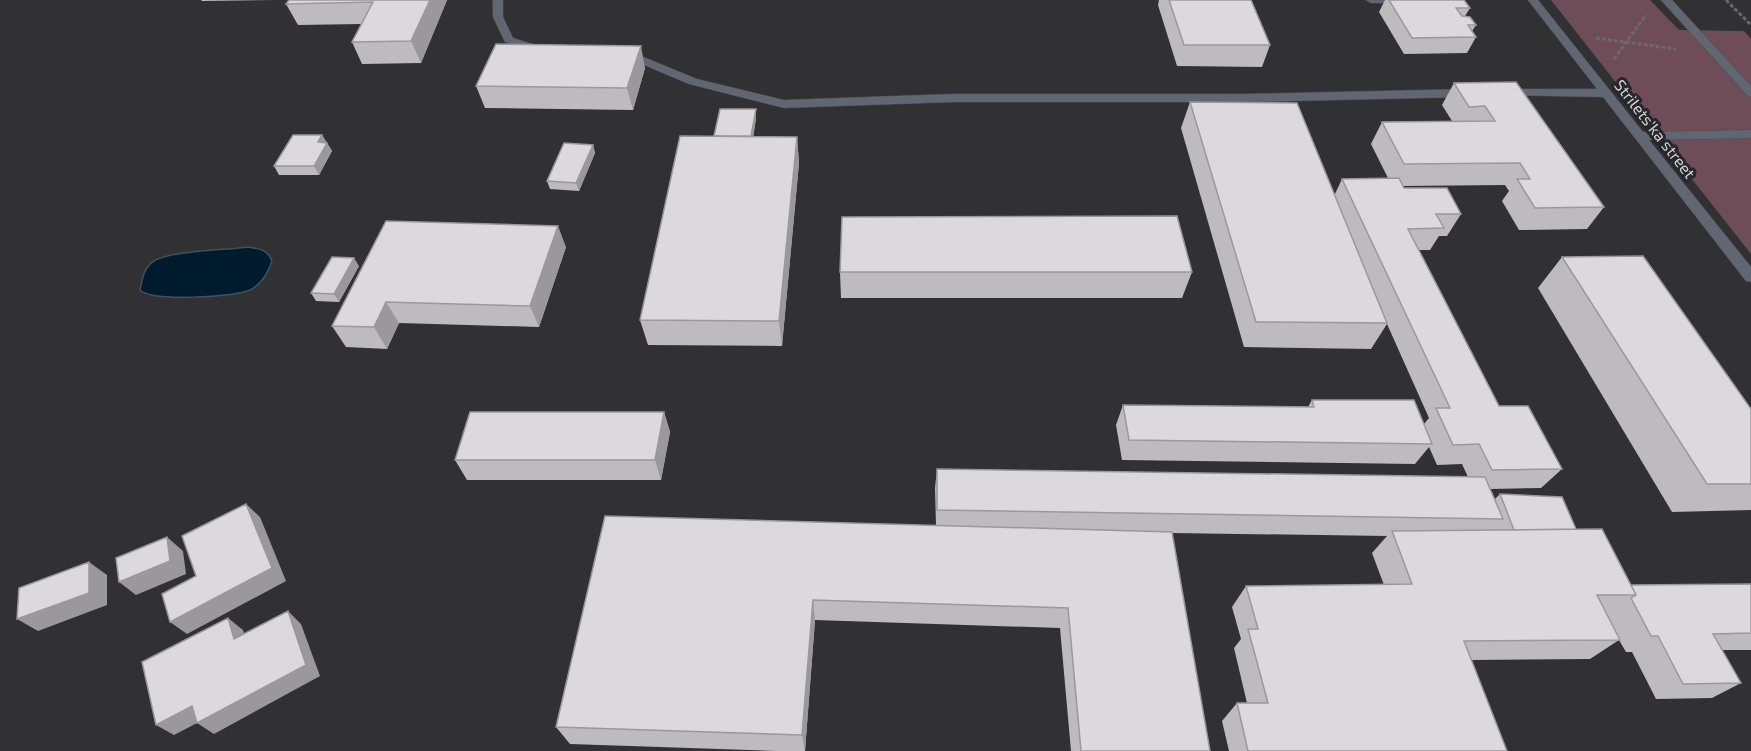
<svg xmlns="http://www.w3.org/2000/svg" width="1751" height="751" font-family="'Exo 2',sans-serif">
<style>
.forest{fill:#6e4d59}
.water{fill:#001b2d;stroke:#3f525f;stroke-width:1.5}
.lines{fill:none;stroke-linecap:round;stroke-linejoin:round}
.minor-casing{stroke:#4e4d50;stroke-width:1}
.path{stroke:#6a696b;stroke-width:3;stroke-dasharray:4 2;stroke-linecap:butt}
.minor{fill:#616673;fill-rule:evenodd}
.wall{fill:#bdbbbd}
.shaded-wall{fill:#9a989a}
.building{fill:#dcd9dc;stroke:#9a989a;stroke-width:1.5}
.labels{text-anchor:middle;stroke-width:6;stroke-linejoin:round;paint-order:stroke}
.street-label{font-size:16px;fill:#d3d2d4;stroke:#272629}
</style>
<rect width="100%" height="100%" fill="#313033"/>
<path class="forest" d="M1551,0H1650L1679,30L1744,31L1751,39V254Z"/>
<path class="water" d="M248,247C260,249 267,249 272,261C268,273 262,284 250,290C235,297 151,302 140,290C142,280 144,267 154,261C168,251 228,250 248,247Z"/>
<g class="lines">
<defs>
<path id="minor" d="M493,0H503V17L513,38L545,48V52H537L505,42L493,17Z
M1366,0H1423L1418,3H1371Z
M1528,0H1538L1643,132L1751,130V138L1649,140L1751,267V282L1746,281L1603,97L1500,95L1498,93L1504,89H1597Z
M1661,0H1672L1751,86V97L1747,95Z
M624,53L636,54L697,79L784,100L952,94H1244L1468,89L1474,93L1468,97L1244,102H952L784,108L689,84L630,59L620,58V54Z"/>
</defs>
<use href="#minor" class="minor-casing"/>
<path class="path" d="M1726,0L1751,25
M1596,38L1676,49
M1614,59L1646,15"/>
<use href="#minor" class="minor"/>
</g>
<path class="wall" d="M201,0H276L202,1Z
M447,0L421,63L362,64L352,42L361,24L298,25L286,4Z
M1159,0H1251L1270,45L1262,67L1177,66L1158,5Z
M1385,0H1464L1470,8L1465,16L1476,25L1472,31L1476,37L1467,53L1404,54L1379,12Z
M645,68L633,110L485,108L476,86Z
M1516,82L1604,207L1587,229L1519,230L1502,201L1509,191L1505,185L1402,186L1404,188L1461,214L1447,236H1439L1430,250H1419L1499,406L1562,469L1541,488L1490,489L1495,499L1500,494L1576,529L1631,585L1751,584V650H1722L1741,683L1712,698L1656,699L1632,652H1626L1619,640L1590,659L1471,660L1507,751H1229L1222,721L1237,703H1247L1234,648L1241,639L1232,607L1246,586L1384,585L1372,553L1387,536L1172,533L1210,751H1071L1060,628L815,620L805,751H777L570,744L556,727L936,525L935,488L937,469L1468,477L1462,464L1437,465L1429,447L1415,464L1122,460L1116,425L1123,405L1308,407L1312,400L1424,424L1429,418L1387,324L1371,349L1244,347L1181,128L1190,102L1335,194L1342,179L1388,178L1371,144L1382,122L1452,121L1442,105L1454,83Z
M756,109V118L753,136L797,137L799,163L782,346L648,345L640,320Z
M322,135L332,151L319,175H279L274,166Z
M593,145L595,153L579,191L550,189L547,181Z
M386,221L566,247L539,327L399,323L387,349L346,347L332,326Z
M1562,257L1751,409V510L1672,512L1538,288Z
M359,266L339,302L316,301L311,293Z
M840,272H1192L1182,298H841Z
M664,412L670,432L661,480H467L455,460Z"/>
<path class="shaded-wall" d="M430,0H447L421,63L411,41Z
M641,46L645,68L633,110L627,88Z
M756,109V118L752,147L750,139Z
M322,135L332,151L319,175L314,166L318,142Z
M797,137L799,163L782,346L779,321Z
M593,145L595,153L579,191L576,183Z
M558,226L566,247L539,327L530,306Z
M354,258L359,266L339,302L334,294Z
M386,302L399,323L387,349L374,327Z
M664,412L670,432L661,480L655,460Z
M246,504L260,517L286,581L187,634L170,622Z
M167,537L183,551L186,574L136,595L119,582Z
M89,562L107,575V605L38,631L17,619Z
M813,600L815,620L805,751L802,735Z
M288,611L301,624L320,676L214,734L197,723L174,735L156,725Z
M228,618L243,630L249,651L234,639Z"/>
<path class="building" d="M289,0H430L411,41L352,42L373,2L286,4Z
M1169,0H1251L1270,45H1184Z
M1389,0H1464L1470,8H1456L1462,16L1470,17L1476,25H1468L1476,37L1412,38Z
M496,44L641,46L627,88L476,86Z
M1516,82L1604,207L1535,208L1517,179H1530L1520,163L1404,164L1382,122L1495,121L1485,106L1469,107L1454,83Z
M1190,102L1297,103L1387,323L1256,322Z
M720,109H756L751,136H714Z
M293,135H322L318,142L327,143L314,166H274Z
M680,136L797,137L779,321L640,320Z
M564,143L593,145L576,183L547,181Z
M1399,178L1404,188H1447L1461,214H1436L1444,228L1408,229L1499,406H1528L1562,469L1492,470L1479,444L1453,445L1436,408H1450L1342,179Z
M1177,216L1192,272H840L842,217Z
M386,221L558,226L530,306L386,302L374,327L332,326Z
M1643,256L1751,409V484H1707L1562,257Z
M332,257L354,258L334,294L311,293Z
M1312,400H1414L1432,444L1129,440L1123,405L1314,407Z
M470,412H664L655,460H455Z
M937,469L1485,477L1503,519L937,510Z
M1500,494L1562,497L1576,529L1514,530Z
M246,504L272,568L170,622L162,594L196,576L182,536Z
M605,516L1172,532L1210,751H1081L1068,608L813,600L802,735L556,727Z
M1602,529L1636,595H1597L1620,640L1464,641L1507,751H1248L1237,703H1268L1248,629H1258L1246,586L1412,584L1392,531Z
M167,537L170,561L119,582L116,558Z
M89,562V593L17,619L19,588Z
M1751,584V633L1713,634L1741,683L1683,684L1658,636H1651L1631,598L1636,595L1631,585Z
M288,611L306,665L197,723L192,706L156,725L142,662L228,618L234,639Z"/>
<g class="labels">
<g class="street-label">
<text transform="translate(1655 129) rotate(52)" y="6">Strilets'ka street</text>
</g>
</g>
</svg>
